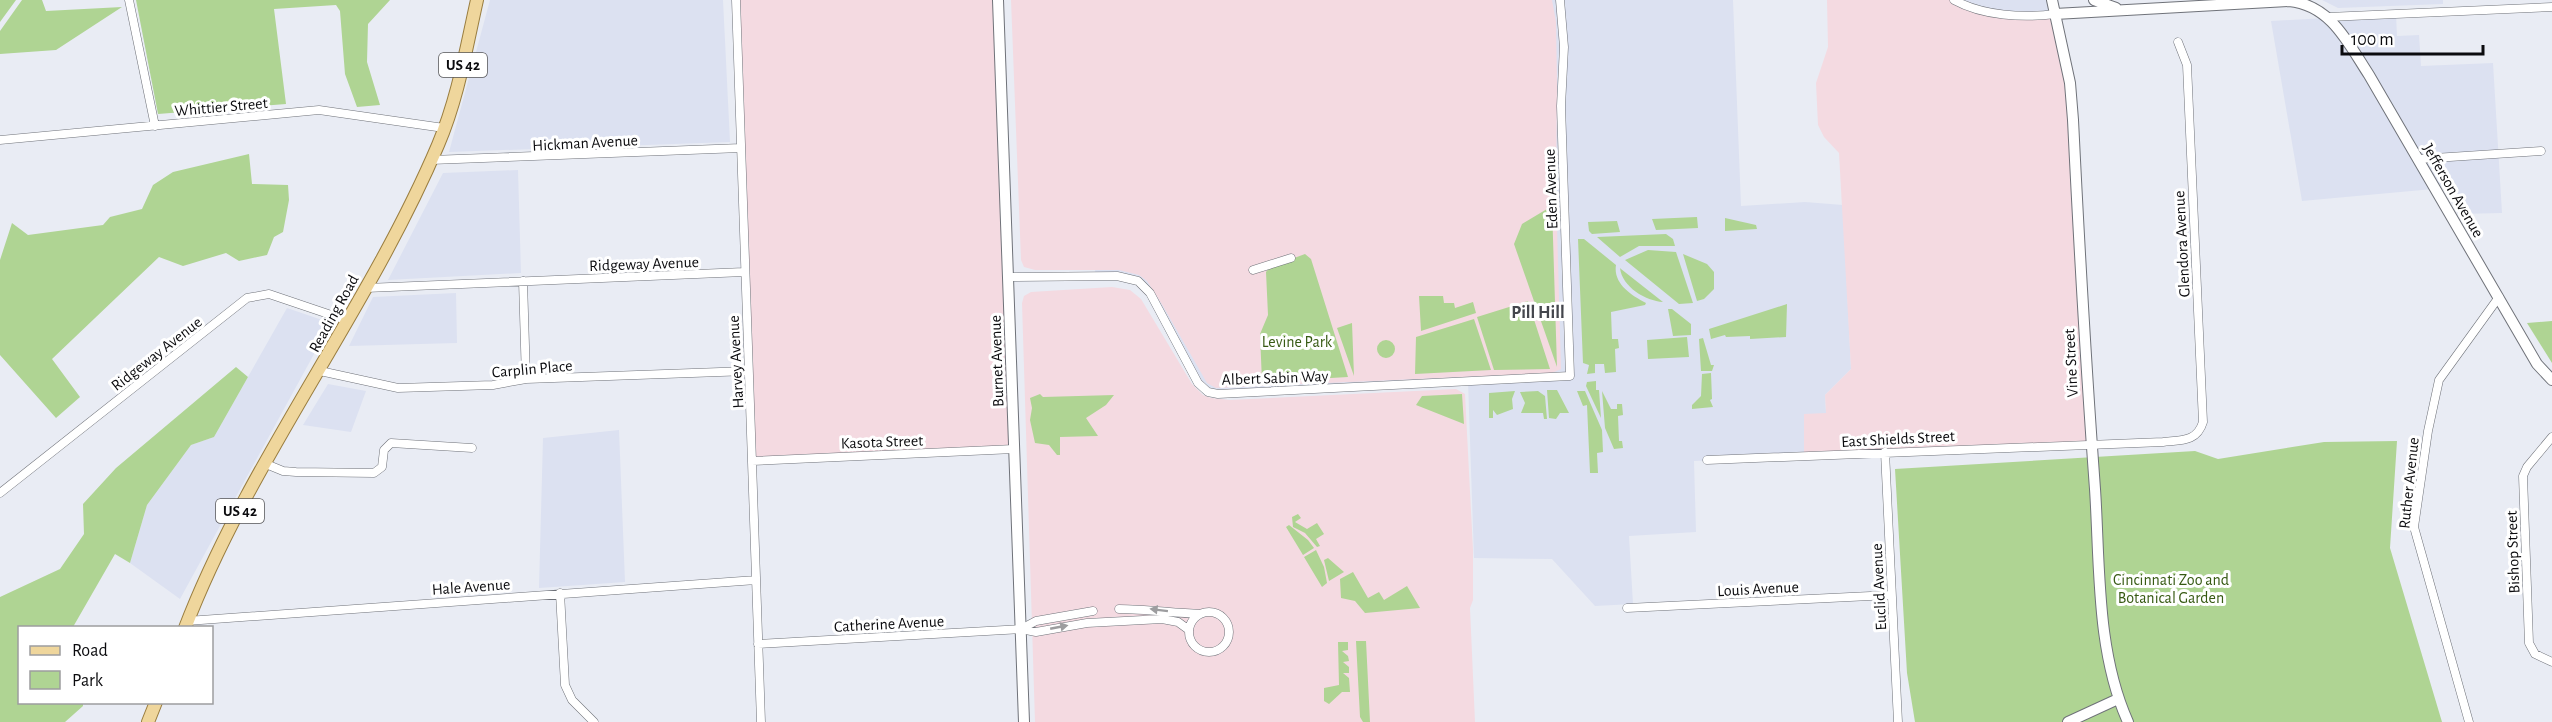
<svg xmlns="http://www.w3.org/2000/svg" width="2552" height="722" font-family="'Alegreya Sans',sans-serif">
<style>
.built{fill:#dce1f1}
.medical{fill:#f4dae1}
.green{fill:#afd493}
.lines{fill:none;stroke-linecap:round;stroke-linejoin:round}
.street-casing{stroke:#6f7279;stroke-width:9}
.secondary-casing{stroke:#6f7279;stroke-width:12}
.primary-casing{stroke:#997d3f;stroke-width:14}
.street{stroke:#fff;stroke-width:8}
.secondary{stroke:#fff;stroke-width:10}
.primary{stroke:#efd69c;stroke-width:12}
.oneway{fill:#9d9d9f}
.labels{text-anchor:middle;stroke-width:6;stroke-linejoin:round;paint-order:stroke}
.shield{fill:#fff;stroke:#545456;stroke-width:1.5}
.shield-label{font-size:15px;font-weight:bold;fill:#0b0b0e}
.street-label{font-size:16px;fill:#0b0b0e;stroke:#fff}
.park-label{font-size:16px;fill:#375a13;stroke:#fff}
.neighbourhood-label{font-size:18px;font-weight:bold;fill:#44464d;stroke:#fff}
</style>
<rect width="100%" height="100%" fill="#e9ecf4"/>
<path class="built" d="M490,0H723L730,142L449,152Z
M1102,0H1733L1741,206L1805,202L1843,205L1851,369L1825,395L1826,413L1804,456L1694,461L1696,532L1629,536L1633,604L1595,606L1552,559L1474,558L1468,381L1218,394L1202,388L1144,286L1095,275Z
M1954,0H2051L2055,14H2012Z
M2322,0H2443V4L2338,8Z
M2396,14L2397,36L2419,35L2421,66L2493,63L2502,213L2460,214L2444,188L2302,201L2271,21Z
M518,170L521,273L388,280L443,173Z
M456,293L457,343L349,346L373,297Z
M287,308L331,323L180,599L130,563L147,505L191,445L214,437Z
M328,384L366,391L351,432L303,425Z
M619,430L625,582L539,588L543,438Z"/>
<path class="medical" d="M736,0H998L1014,449L752,461Z
M1011,0H1552L1556,22L1557,84L1556,191L1561,369L1552,373L1216,388L1207,383L1163,306L1147,281L1139,275L1119,270H1035L1024,267L1021,260Z
M1827,0H1954L1984,10L2055,14L2070,83L2091,444L1804,456V414L1826,413L1825,395L1851,369L1839,153L1824,137L1818,125L1816,83L1828,47Z
M1112,287L1130,290L1141,299L1192,384L1203,395L1211,398L1230,400L1456,389L1465,394L1473,550V600L1470,608L1475,722H1035L1022,303L1024,296L1031,292Z"/>
<path class="green" d="M0,0H16L0,22Z
M22,0H42L46,11L122,7L56,50L0,54V31Z
M136,0H390L368,24L367,62L380,105L357,107L345,74L340,11L336,5L274,9L286,104L158,114Z
M249,154L252,184L288,185L289,200L283,232L274,237L267,255L239,261L226,253L183,266L159,257L52,359L80,397L56,418L0,355V260L12,223L28,235L103,225L110,217L142,209L153,185L173,172Z
M1552,206L1557,367L1514,244L1522,224Z
M1697,217L1698,228L1656,230L1652,219Z
M1725,218L1756,225L1757,229L1725,231Z
M1617,221L1620,232L1592,234L1589,231L1588,222Z
M1666,234L1673,239L1675,246H1639L1620,257L1597,237Z
M1578,239H1584L1616,265C1613,283 1630,295 1646,303L1645,305L1611,312L1612,339H1618L1619,348L1615,349L1616,372L1605,373L1604,364H1595V373L1587,374L1589,365L1583,363Z
M1648,250L1676,252L1693,303L1679,304L1625,260Z
M1305,254L1311,259L1348,377L1262,382L1260,334L1268,315L1266,272L1270,267Z
M1683,254L1707,264L1714,272V289L1704,299L1697,301Z
M1620,268L1621,269L1663,302C1646,301 1622,287 1620,268Z
M1419,296H1443L1444,303H1454L1455,308L1473,302L1476,313L1421,331Z
M1528,301L1550,369L1494,370L1477,317Z
M1787,304L1786,337L1750,339V336L1726,337L1725,335L1711,339L1709,329Z
M1668,309H1672L1691,324V335L1673,336Z
M1474,319L1491,370L1415,374L1416,337Z
M2552,321V363L2527,323Z
M1352,323L1354,376L1337,328Z
M1687,337L1689,357L1648,359L1647,340Z
M1703,338L1711,365H1714L1712,371H1701L1699,339Z
M1377 349a9 9 0 1 1 18 0a9 9 0 1 1-18 0Z
M236,367L248,377L214,437L191,445L147,505L130,563L115,554L73,627L20,628V702L83,703V706L65,722H0V597L60,569L84,534L83,504L116,468Z
M1711,373L1712,399L1710,400L1713,407L1692,409V405L1701,396L1702,374Z
M1596,381V390H1599L1601,418L1586,386L1587,382Z
M1547,390H1557L1569,413H1560L1556,419L1549,418Z
M1515,391L1512,399L1513,409L1497,415L1493,410V418H1489V393Z
M1538,391L1545,396L1547,419H1544L1543,413H1521L1525,403L1520,392Z
M1577,391H1585L1602,430L1603,452L1597,453L1598,473H1590L1587,405L1583,406Z
M1602,391L1611,409H1617V404H1622L1623,415L1618,416L1619,441H1622L1623,448L1614,449L1605,428Z
M1040,394L1043,397L1114,395L1106,405L1086,418L1098,436L1060,437V455H1057L1049,445L1035,443L1030,420L1032,408L1030,398Z
M1462,394L1464,424L1416,405L1422,396Z
M2397,441L2390,548L2442,722H1915L1907,673L1895,469L2195,451L2218,459L2324,442Z
M1298,514L1301,518L1295,522L1307,529L1317,523L1324,534L1316,539L1320,546L1317,547L1305,533L1293,527L1292,517Z
M1289,525L1308,540L1314,548L1303,555L1286,527Z
M1316,550L1324,567L1327,583L1322,587L1304,557Z
M1328,558L1344,572L1329,581L1324,560Z
M1353,572L1368,598L1379,592L1384,600L1407,586L1420,608L1365,613L1355,601L1341,598L1340,579Z
M1356,641H1366L1370,722H1363L1360,717Z
M1338,642H1348V650L1342,651L1348,656L1349,661L1343,662L1349,667V673H1343L1349,678L1350,692H1342L1329,704L1324,701V688L1339,685Z"/>
<g class="lines">
<defs>
<path id="street" d="M129,0L155,126
M736,0L761,722
M1954,0C1983,16 2023,18 2055,14
M2328,17L2552,7
M0,140L319,110L444,128
M2419,159L2541,151
M431,160L741,148
M1253,270L1291,258
M1008,277L1117,276L1138,281L1150,293L1198,383L1208,392L1218,394L1570,376L1561,106L1564,47L1560,0
M523,281L526,379
M366,288L744,272
M320,371L398,388L493,385L526,379L748,371
M2552,437L2527,467L2523,476L2529,643L2535,654L2552,662
M1885,452L1898,722
M1707,460L2163,442C2181,440 2197,442 2203,422L2187,65L2178,42
M752,461L1014,449
M266,464L283,471L296,472L374,473L382,467L384,450L391,443L472,448
M0,493L247,298L269,294L346,320
M560,593L565,685L572,700L594,722
M1627,608L1891,595
M1119,609C1146,609 1172,613 1200,614
M1189 632a20 20 0 1 1 40 0a20 20 0 1 1-40 0Z
M187,621L756,580
M1021,629L1036,621L1093,611
M758,644L1021,629L1036,632L1087,623L1162,619L1178,622L1189,630
M2469,722L2414,527L2428,431L2439,380L2499,297"/>
<path id="secondary" d="M998,0L1024,722
M2052,0L2070,83L2073,120C2079,243 2086,366 2095,489C2100,565 2096,651 2128,722
M2094,0L2116,8
M2055,14L2289,1C2331,5 2348,43 2369,75L2537,364L2552,380
M2068,722L2118,699"/>
<path id="primary" d="M185,628C250,459 367,312 438,145C458,98 466,49 477,0
M148,722L156,702"/>
</defs>
<use href="#street" class="street-casing"/>
<use href="#secondary" class="secondary-casing"/>
<use href="#primary" class="primary-casing"/>
<use href="#street" class="street"/>
<use href="#secondary" class="secondary"/>
<use href="#primary" class="primary"/>
</g>
<defs><path id="oneway-solid" d="M-6-.8H1V-3.2L6.5 0L1 3.2V.8H-6Z" transform="scale(1.5)"/></defs>
<g class="oneway">
<use href="#oneway-solid" transform="translate(1159 610) rotate(-173)"/>
<use href="#oneway-solid" transform="translate(1059 627) rotate(-11)"/>
</g>
<g class="labels">
<g class="shield">
<rect x="439" y="53" width="48" height="24" rx="4.5"/>
<rect x="216" y="499" width="48" height="24" rx="4.5"/>
</g>
<g class="shield-label">
<text x="463" y="70">US 42</text>
<text x="240" y="516">US 42</text>
</g>
<g class="street-label">
<text transform="translate(221 106) rotate(-5)" y="6">Whittier Street</text>
<text transform="translate(585 142) rotate(-3)" y="6">Hickman Avenue</text>
<text transform="translate(1550 189) rotate(-92)" y="6">Eden Avenue</text>
<text transform="translate(2454 190) rotate(60)" y="6">Jefferson Avenue</text>
<text transform="translate(2181 244) rotate(-93)" y="6">Glendora Avenue</text>
<text transform="translate(644 263) rotate(-2)" y="6">Ridgeway Avenue</text>
<text transform="translate(333 313) rotate(-61)" y="6">Reading Road</text>
<text transform="translate(156 353) rotate(-38)" y="6">Ridgeway Avenue</text>
<text transform="translate(996 361) rotate(-92)" y="6">Burnet Avenue</text>
<text transform="translate(735 362) rotate(-93)" y="6">Harvey Avenue</text>
<text transform="translate(2070 363) rotate(-93)" y="6">Vine Street</text>
<text transform="translate(532 368) rotate(-5)" y="6">Carplin Place</text>
<text transform="translate(1275 377) rotate(-2)" y="6">Albert Sabin Way</text>
<text transform="translate(1898 438) rotate(-3)" y="6">East Shields Street</text>
<text transform="translate(882 441) rotate(-2)" y="6">Kasota Street</text>
<text transform="translate(2408 483) rotate(-84)" y="6">Ruther Avenue</text>
<text transform="translate(2512 552) rotate(-92)" y="6">Bishop Street</text>
<text transform="translate(471 586) rotate(-4)" y="6">Hale Avenue</text>
<text transform="translate(1878 587) rotate(-93)" y="6">Euclid Avenue</text>
<text transform="translate(1758 588) rotate(-3)" y="6">Louis Avenue</text>
<text transform="translate(889 623) rotate(-3)" y="6">Catherine Avenue</text>
</g>
<g class="park-label">
<text x="1297" y="347">Levine Park</text>
<text x="2171" y="585">Cincinnati Zoo and<tspan x="2171" dy="18">Botanical Garden</tspan></text>
</g>
<g class="neighbourhood-label">
<text x="1538" y="318">Pill Hill</text>
</g>
</g>
<rect x="18" y="626" width="195" height="78" fill="#ffffff" stroke="#9d9d9f" stroke-width="1.5"/>
<rect x="30" y="646" width="30" height="9" fill="#efd69c" stroke="#9d9d9f" stroke-width="1.5"/>
<text x="72" y="656" font-size="18" fill="#0b0b0e">Road</text>
<rect x="30" y="671" width="30" height="18" fill="#afd493" stroke="#9d9d9f" stroke-width="1.5"/>
<text x="72" y="686" font-size="18" fill="#0b0b0e">Park</text>
<path d="M2342 45v9h141v-9" fill="none" stroke="#0b0b0e" stroke-width="3"/>
<text x="2351" y="45" font-size="18" fill="#0b0b0e" stroke="#ffffff" stroke-width="4.5" paint-order="stroke">100 m</text>
</svg>
